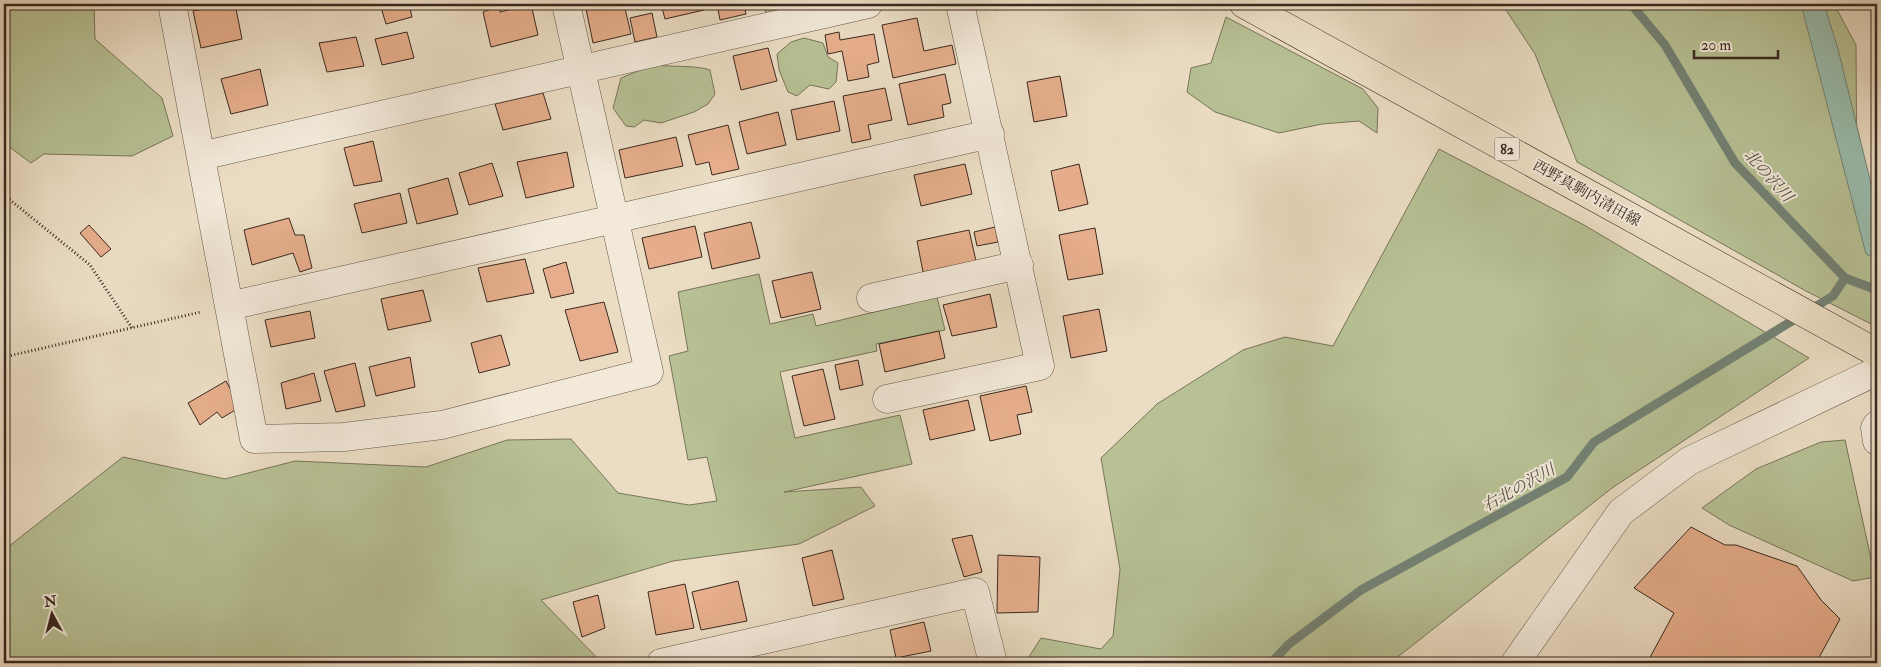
<svg xmlns="http://www.w3.org/2000/svg" width="1881" height="667" font-family="'IM FELL Double Pica','Noto Serif JP',serif">
<style>
.green{fill:#b7c195;stroke:#78755a}
.water{fill:#99bdae;stroke:#738275}
.lines{fill:none;stroke-linecap:round;stroke-linejoin:round}
.stream{stroke:#738275;stroke-width:9}
.building{fill:#e6ae8c;stroke:#3a2920}
.minor-casing{stroke:#665649;stroke-width:29}
.major-casing{stroke:#3a2920;stroke-width:29}
.path{stroke:#3a2920;stroke-width:3;stroke-dasharray:1 2.5;stroke-linecap:butt}
.minor{stroke:#f2e9d9;stroke-width:28}
.major{stroke:#ebddc4;stroke-width:28}
.labels{text-anchor:middle;stroke-width:4;stroke-linejoin:round;paint-order:stroke}
.shield{fill:#f2e9d9;stroke:#716358;stroke-width:1}
.shield-label{font-size:14px;font-weight:bold;fill:#3a2920}
.street-label{font-size:15px;fill:#3a2920;stroke:#f2e9d9}
.water-label{font-size:16px;font-style:italic;fill:#524e44;stroke:#f2e9d9}
</style>
<rect width="100%" height="100%" fill="#ebddc4"/>
<filter id="stains"><feTurbulence type="fractalNoise" baseFrequency=".004" numOctaves="4"/><feColorMatrix values="0 0 0 0 .2 0 0 0 0 .09 0 0 0 0 .02 0 0 0 .5 -.17"/></filter>
<radialGradient id="worn" r=".72"><stop offset=".6" stop-color="#630" stop-opacity="0"/><stop offset="1" stop-color="#630" stop-opacity=".3"/></radialGradient>
<path class="green" d="M4,4H94L95,39L162,98L173,136L132,156L44,154L31,163L4,143Z
M764,4H814L766,15Z
M1502,4H1834L1856,45L1857,208L1877,276V327L1806,291L1577,162L1535,54Z
M1226,17L1363,89L1378,108L1377,133L1359,121L1322,124L1279,133L1215,112L1187,92L1191,68L1211,63Z
M804,38L823,43L828,57L838,63L836,82L829,89L810,85L797,96L788,92L779,70L777,54L791,42Z
M653,65C670,67 696,65 710,70L715,94L708,104L694,112L661,123L644,120L634,127L626,126L613,108L621,78Z
M1439,149L1584,225L1809,358L1612,488L1390,663H1025L1041,638L1101,649L1113,636L1120,569L1101,458L1157,404L1243,350L1285,337L1333,346Z
M759,274L770,324L813,314L816,326L937,297L945,330L876,344L877,351L780,372L795,438L900,415L912,464L784,492L861,487L875,506L799,544L673,561L541,600L602,663H4V550L123,457L225,479L295,461L426,467L507,440L571,439L618,493L689,505L717,501L707,457L688,460L669,356L688,351L678,292Z
M1845,440L1875,577L1853,581L1729,525L1702,508L1756,469L1821,442Z"/>
<path class="water" d="M1801,4H1824L1838,49L1872,188L1877,200V259L1866,254Z"/>
<g class="lines">
<path class="stream" d="M1631,4L1665,45L1735,163L1845,278L1877,290
M1271,663L1289,644L1361,590L1567,477L1594,442L1833,296L1845,278"/>
</g>
<path class="building" d="M230,4H235L242,39L201,48L193,11Z
M380,4H409L412,17L386,24Z
M531,4L538,35L491,47L483,12L499,6L500,12Z
M585,4H624L631,34L593,43Z
M661,4H703L704,10L665,19Z
M717,4H744L746,14L720,20Z
M994,4H1026L996,10Z
M652,13L657,37L635,42L630,18Z
M917,18L924,51L952,45L956,64L893,78L882,25Z
M407,32L414,58L382,65L375,39Z
M839,32L840,40L874,34L879,62L867,65L869,77L848,81L842,51L828,54L825,35Z
M356,37L364,66L327,72L319,43Z
M768,48L777,81L741,90L733,56Z
M260,69L268,105L231,114L221,79Z
M945,74L951,103L942,105L944,117L908,125L899,84Z
M1060,76L1067,116L1034,122L1027,82Z
M885,88L892,120L868,125L871,139L852,143L843,96Z
M543,93L551,119L503,130L495,104Z
M834,101L840,131L797,140L791,110Z
M778,112L786,145L747,154L739,122Z
M728,125L739,169L712,175L709,162L696,165L688,135Z
M676,137L683,166L625,178L619,150Z
M373,141L382,181L354,186L344,148Z
M567,152L574,187L526,198L517,162Z
M492,163L503,196L469,205L459,173Z
M965,164L972,194L921,206L914,175Z
M1079,164L1088,204L1059,211L1051,171Z
M448,178L458,214L417,224L408,189Z
M400,193L407,223L362,233L354,204Z
M289,218L295,235H304L312,268L300,272L293,253L252,265L244,230Z
M751,222L760,258L712,269L704,233Z
M89,225L111,249L101,257L80,233Z
M695,226L702,257L649,269L642,238Z
M995,227L998,242L977,246L974,232Z
M1095,228L1103,274L1068,280L1059,235Z
M969,230L976,261L923,272L917,241Z
M525,259L534,293L487,302L478,268Z
M566,262L574,293L551,298L543,269Z
M812,272L821,309L781,318L772,281Z
M423,290L431,321L388,330L381,299Z
M990,294L997,327L952,336L943,305Z
M604,302L618,352L580,361L565,310Z
M1099,309L1107,351L1071,358L1063,316Z
M310,311L315,338L271,347L265,320Z
M939,331L945,358L885,372L879,344Z
M501,335L510,365L479,373L471,343Z
M410,357L415,387L376,396L369,367Z
M858,360L863,385L840,390L835,365Z
M355,363L365,406L336,412L324,371Z
M823,369L835,419L804,426L792,376Z
M314,373L321,401L286,409L281,383Z
M226,381L240,407L222,418L217,412L200,425L188,403Z
M1026,386L1032,412L1017,415L1021,434L990,441L980,396Z
M968,400L975,430L930,440L923,410Z
M1691,527L1725,545H1736L1797,566L1821,600L1840,619L1816,663H1647L1674,613L1634,588Z
M972,535L982,572L964,577L952,539Z
M832,550L844,599L813,606L802,558Z
M998,555L1040,557L1038,612L997,613Z
M738,581L747,621L701,630L692,592Z
M685,584L694,628L656,635L648,592Z
M598,595L605,628L582,637L573,602Z
M924,622L931,651L896,658L890,630Z
M782,658L784,663H760Z"/>
<g class="lines">
<defs>
<path id="minor" d="M172,4L254,439L344,437L442,425L649,372L566,4
M201,156L868,4
M871,298L1019,265
M229,306L990,134
M887,399L1040,366L960,4
M1877,425L1875,428L1877,441
M661,663L975,592L993,663
M1515,663L1621,512L1689,461L1877,371"/>
<path id="major" d="M1244,4L1877,353"/>
</defs>
<use href="#minor" class="minor-casing"/>
<use href="#major" class="major-casing"/>
<path class="path" d="M4,195L90,265L132,328
M4,357L201,312"/>
<use href="#minor" class="minor"/>
<use href="#major" class="major"/>
</g>
<g class="labels">
<rect class="shield" x="1494.5" y="137.5" width="25" height="23" rx="4"/>
<g class="shield-label">
<text x="1507" y="154">82</text>
</g>
<g class="street-label">
<text transform="translate(1587 193) rotate(29)" y="5">西野真駒内清田線</text>
</g>
<g class="water-label">
<text transform="translate(1769 175) rotate(48)" y="6">北の沢川</text>
<text transform="translate(1518 487) rotate(-29)" y="6">右北の沢川</text>
</g>
</g>
<rect width="1881" height="667" fill="none" stroke="#ebddc4" stroke-width="20"/>
<rect x="5" y="5" width="1871" height="657" fill="none" stroke="#3a2920" stroke-width="2.5"/>
<rect x="10" y="10" width="1861" height="647" fill="none" stroke="#3a2920"/>
<g transform="translate(52 614) rotate(353)" stroke="#f2e9d9" stroke-width="4" paint-order="stroke">
<path d="M0-4L9 19L0 12L-9 19Z" fill="#3a2920"/>
<text y="-8" font-size="14" font-weight="bold" text-anchor="middle" fill="#3a2920">N</text>
</g>
<path d="M1694 50v8h84v-8" fill="none" stroke="#3a2920" stroke-width="2.5"/>
<text x="1701" y="50" font-size="15" fill="#3a2920" stroke="#f2e9d9" stroke-width="4" paint-order="stroke">20 m</text>
<rect width="100%" height="100%" filter="url(#stains)"/>
<rect width="100%" height="100%" fill="url(#worn)"/>
</svg>
